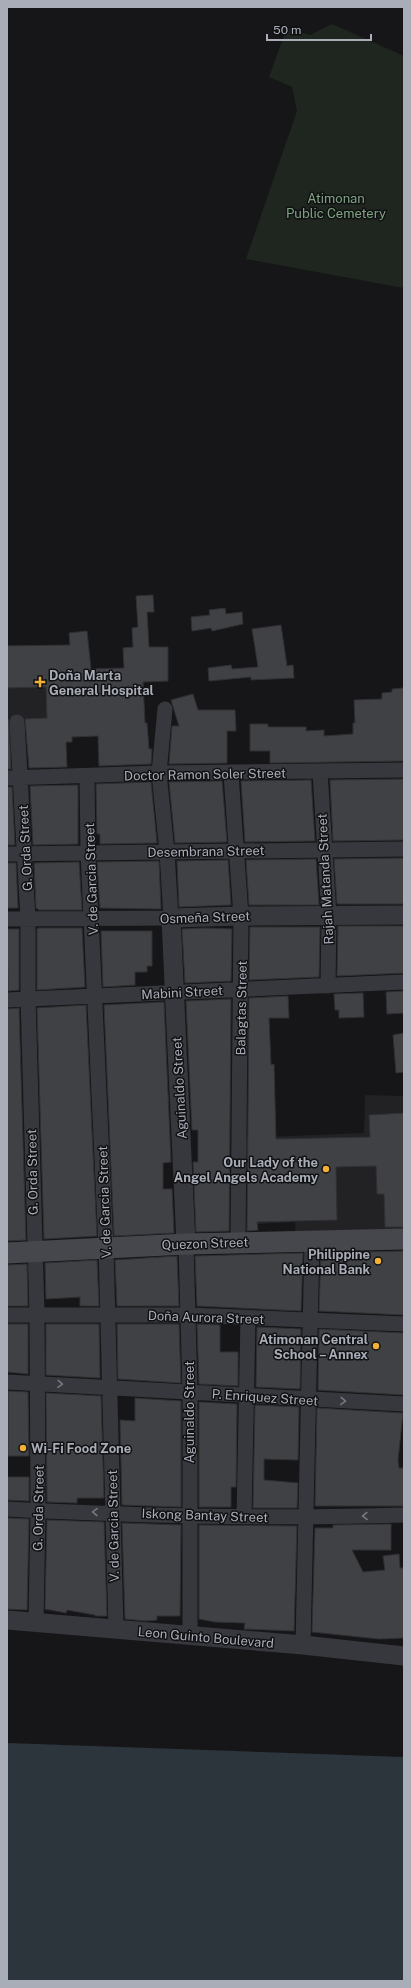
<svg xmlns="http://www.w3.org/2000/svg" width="411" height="1988" font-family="'Public Sans',sans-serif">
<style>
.built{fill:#222225}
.green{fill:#1e261f}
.water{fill:#2c353c}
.building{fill:#404145;stroke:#303034}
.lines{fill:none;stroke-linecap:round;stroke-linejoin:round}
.minor{stroke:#37383d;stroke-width:15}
.tertiary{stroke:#37383d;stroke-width:19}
.secondary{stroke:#45474d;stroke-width:21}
.oneway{stroke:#757881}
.poi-dot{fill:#f2b134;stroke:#111113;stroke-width:1.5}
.labels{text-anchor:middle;stroke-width:3;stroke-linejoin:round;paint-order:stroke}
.park-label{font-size:13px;fill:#7fa381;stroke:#111113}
.poi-label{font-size:13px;font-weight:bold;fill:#a8adb8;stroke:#111113;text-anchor:end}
.street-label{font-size:13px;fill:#a8adb8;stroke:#111113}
</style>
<rect width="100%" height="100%" fill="#161618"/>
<path class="built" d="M7,645H72L73,730L28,719H7Z
M365,1095L404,1096V1236L296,1239L295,1222L257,1224L255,1170L242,1167L241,1138L364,1133Z"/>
<path class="green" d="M332,24L404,56V288L246,259L297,111L292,87L269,77L287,28L310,35Z"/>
<path class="water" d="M7,1743L404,1757V1981H7Z"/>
<path class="building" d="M153,595L154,612H147L149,647H168V681L143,682L145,723H147L149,749H152L151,764L99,766L98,736L72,737V742H66L67,767L29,768L25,719L47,718L46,687L7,688V646L70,645L69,633L87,631L91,669L124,668L123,648L133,647L132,628L138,627L136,596Z
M225,608L226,614L242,612L243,624L212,631L211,628L192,631L191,617L210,615L209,610Z
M281,625L287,666L293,665L294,678L251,680V677L209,681L208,668L231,665L232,669L258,667L252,629Z
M404,688V761L270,763V751H250V724H268V727H306V731L324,730V736L353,734V723H355L354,700L382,699V693L392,692V689Z
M193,694L198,710H235L236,731H227V763L169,764L172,726H179L171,700Z
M7,719H9L11,769H7Z
M404,779V840L333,841L330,780Z
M311,780L315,841L245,842L241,781Z
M222,781L227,842L175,843L169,782Z
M151,782L157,843L100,844V834H97L96,784Z
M78,785V844L33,845L30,786Z
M7,787H12L15,845H7Z
M404,858V904H337L334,859Z
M316,859L319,905H249L246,860Z
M228,860L231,905L179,907L177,861Z
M159,861L161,909L100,908L97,862Z
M79,862L82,910H39L36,908L34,863Z
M7,863H16L18,908H7Z
M338,926H404V973L337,976Z
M250,927H320L319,977L249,980Z
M39,928H82L85,987L37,990V929Z
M205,928L232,929L231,981L185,983L182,929Z
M7,929H19V990L8,991Z
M101,931H152V966H147V972H135V985L103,987Z
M404,991V1013L387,1014L386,992Z
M363,993L364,1017L339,1018V1010H335L334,994Z
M288,996L289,1018H269L271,1065L274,1064L276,1139L370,1137L369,1115L404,1113V1227H385L384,1194H377L376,1166L336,1167L337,1220L257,1222L258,1230L247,1231L249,998Z
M231,999L229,1231L196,1232L193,1162H198V1130H192L186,1001Z
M164,1002L171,1162L163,1163V1189H172L174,1233L114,1236L104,1005Z
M86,1005L97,1236L44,1239L37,1008Z
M19,1008L26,1240L7,1241V1009Z
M404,1033V1072L396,1073L393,1035Z
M404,1251V1315L319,1311L321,1253Z
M303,1253L301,1311L197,1306L195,1256Z
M177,1256L179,1306H117L115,1260Z
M97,1260L99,1306H80V1297L46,1299L45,1263Z
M27,1264L28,1306H7V1265Z
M7,1324H28V1374L7,1372Z
M46,1324H99L100,1378L46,1375Z
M117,1324H179L181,1383L118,1379Z
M197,1324L220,1325V1352H238V1386L199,1384Z
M257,1327L301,1329L300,1389L256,1387Z
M319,1329L404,1333V1395L318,1390Z
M8,1391L28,1392L29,1456H8Z
M46,1393L101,1396L104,1498H77V1503L47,1502Z
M135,1398L181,1401V1507L122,1505L120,1420L135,1421Z
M199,1402L237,1404L236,1487H231V1507H199Z
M255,1405L299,1407L298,1460L264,1459V1480L298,1483L297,1508H253Z
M317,1408L403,1413L398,1460L399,1468H404V1506H315Z
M7,1477H29V1501L7,1500Z
M7,1518L29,1519L27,1610L7,1609Z
M47,1520L104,1522L107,1616H95V1615L67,1610L66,1613L45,1609Z
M122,1523L181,1525L180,1616H157V1620L146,1621L125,1619Z
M391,1524V1550H352L363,1572L385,1570L383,1556L399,1554L400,1568H404V1638L379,1639L312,1632L315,1528H333V1525Z
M199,1525L297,1526L294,1631L244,1629L245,1623L215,1622L199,1619Z"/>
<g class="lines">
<path class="minor" d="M17,722L28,919V998L37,1314L38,1510L36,1622
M320,772L329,915L328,986
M231,774L241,916L238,1242
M87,776L88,852L106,1247L116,1629
M7,778L159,773L404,770
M7,854L404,849
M7,919L171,918L167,852L159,773L165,709
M7,1000L404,982
M186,1244L190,1392V1636
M7,1315H189L404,1324
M7,1382L404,1404
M7,1509C139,1516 272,1519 404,1515
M244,1517L248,1318
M303,1645L312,1242"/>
<path class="tertiary" d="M186,1244L171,918L241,916L404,915
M7,1620L303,1645L404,1656"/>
<path class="secondary" d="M7,1253L186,1244L404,1239"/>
</g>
<defs><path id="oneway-chevron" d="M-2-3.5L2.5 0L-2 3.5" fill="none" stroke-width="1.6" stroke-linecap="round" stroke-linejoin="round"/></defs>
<g class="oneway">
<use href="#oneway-chevron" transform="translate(60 1384) rotate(3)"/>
<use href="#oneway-chevron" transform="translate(343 1401) rotate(2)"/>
<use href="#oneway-chevron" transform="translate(95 1512) rotate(-179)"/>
<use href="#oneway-chevron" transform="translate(365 1516) rotate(178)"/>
</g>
<g class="poi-dot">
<path d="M38 676h4v4h4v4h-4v4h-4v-4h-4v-4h4z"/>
<circle cx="326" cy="1169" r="4"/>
<circle cx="378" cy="1261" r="4"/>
<circle cx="376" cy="1346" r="4"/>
<circle cx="23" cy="1448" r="4"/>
</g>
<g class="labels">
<g class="park-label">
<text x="336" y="203">Atimonan<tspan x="336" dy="15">Public Cemetery</tspan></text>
</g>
<g class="poi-label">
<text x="49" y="680" text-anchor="start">Doña Marta<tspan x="49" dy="15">General Hospital</tspan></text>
<text x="318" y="1167">Our Lady of the<tspan x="318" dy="15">Angel Angels Academy</tspan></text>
<text x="370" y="1259">Philippine<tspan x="370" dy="15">National Bank</tspan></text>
<text x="368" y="1344">Atimonan Central<tspan x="368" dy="15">School – Annex</tspan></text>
<text x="31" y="1453" text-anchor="start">Wi-Fi Food Zone</text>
</g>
<g class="street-label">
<text transform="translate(205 774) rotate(-1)" y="5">Doctor Ramon Soler Street</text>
<text transform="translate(25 848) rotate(-93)" y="5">G. Orda Street</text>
<text transform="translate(206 851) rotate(-1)" y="5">Desembrana Street</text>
<text transform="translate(91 879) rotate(-92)" y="5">V. de Garcia Street</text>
<text transform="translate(325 879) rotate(-93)" y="5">Rajah Matanda Street</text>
<text transform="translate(205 917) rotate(-2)" y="5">Osmeña Street</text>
<text transform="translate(182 992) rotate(-3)" y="5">Mabini Street</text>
<text transform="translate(241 1008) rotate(-89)" y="5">Balagtas Street</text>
<text transform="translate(179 1088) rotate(-93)" y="5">Aguinaldo Street</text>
<text transform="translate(32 1172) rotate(-91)" y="5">G. Orda Street</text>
<text transform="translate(104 1202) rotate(-92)" y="5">V. de Garcia Street</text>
<text transform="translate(205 1243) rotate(-2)" y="5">Quezon Street</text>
<text transform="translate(206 1317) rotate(2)" y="5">Doña Aurora Street</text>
<text transform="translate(265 1397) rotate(4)" y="5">P. Enriquez Street</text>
<text transform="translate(189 1412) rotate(-90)" y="5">Aguinaldo Street</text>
<text transform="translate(38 1508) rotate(-89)" y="5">G. Orda Street</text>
<text transform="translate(205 1515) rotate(2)" y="5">Iskong Bantay Street</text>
<text transform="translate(113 1526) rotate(-91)" y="5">V. de Garcia Street</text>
<text transform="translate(206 1637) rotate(5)" y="5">Leon Guinto Boulevard</text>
</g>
</g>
<rect width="411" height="1988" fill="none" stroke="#a8adb8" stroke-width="16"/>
<path d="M267 34v6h104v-6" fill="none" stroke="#a8adb8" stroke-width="2"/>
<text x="273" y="34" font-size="12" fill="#a8adb8" stroke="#111113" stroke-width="3" paint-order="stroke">50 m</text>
</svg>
